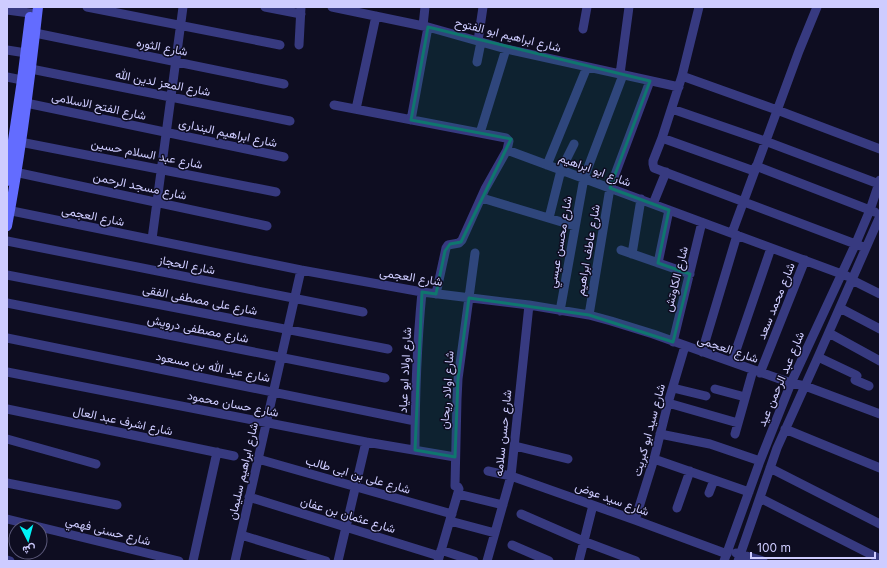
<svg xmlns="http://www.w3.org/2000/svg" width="887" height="568" font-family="Inter,Vazirmatn,sans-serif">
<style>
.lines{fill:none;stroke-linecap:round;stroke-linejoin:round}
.street{stroke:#373a80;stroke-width:9}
.secondary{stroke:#636cff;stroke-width:10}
.marked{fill:#0f766e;fill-opacity:0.2;stroke:#0f766e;stroke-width:3;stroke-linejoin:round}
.labels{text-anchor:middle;stroke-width:3;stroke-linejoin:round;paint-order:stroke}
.street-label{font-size:12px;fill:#ceccff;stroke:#0e0d21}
</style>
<rect width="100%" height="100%" fill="#0e0d21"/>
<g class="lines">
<path class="street" d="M87,7L280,45
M265,7L301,14
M332,7L428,27L506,49L679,87
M699,7L682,76L662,138L653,161V164L654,168L866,248
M7,10L37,14
M423,26L425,7
M583,29L587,7
M35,33L284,84
M478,41L483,7
M299,45L301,7
M7,50L26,53
M477,62L481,42
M31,69L290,121
M620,74L629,7
M682,76L777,110L880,149
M7,77L22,80
M26,103L284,157
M334,105L506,138L509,141L507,150L485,189L462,240L459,243L448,245L446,248L436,294
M356,109L376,16
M672,109L765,141L879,184
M411,120L428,27
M480,133L506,49
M662,138L754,171
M15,141L276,192
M507,150L847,276
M547,165L587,67
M756,166L875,212
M10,171L267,226
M482,198L575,226
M653,204L666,172
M7,210L301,270L422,292L529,305L589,315L611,321L653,334L791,383L805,386L880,414
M549,218L561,170L574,144
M732,233L799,51L817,7
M152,239L183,7
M7,241L363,312
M621,250L690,274
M632,254L641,199
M658,263L669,210
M7,275L388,349
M852,280L880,294
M7,303L385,378
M840,308L880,329
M560,311L584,178L623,75
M589,315L610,188L650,81
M829,333L880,361
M7,338L415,421
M673,342L702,222
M702,352L737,235
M818,357L856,375L857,376L855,380L869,386
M732,362L771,248
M7,372L366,442L455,457
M760,373L805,260
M673,388L706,396
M715,389L745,397
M668,403L738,423
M7,409L234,456
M785,429L880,468
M660,434L710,444L760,461
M735,434L753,370
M7,439L96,464
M515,446L568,459
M415,450C415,397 417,344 422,292
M258,459L452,514
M654,459L749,492
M770,468L880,524
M488,471L511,476L635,520L727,554
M7,483L117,505
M709,493L714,480
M458,494L503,505
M249,497L439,556
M760,498L880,559
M677,508L690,471
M521,514L583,541L636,561
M7,519L179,561
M635,520L654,459L668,403L685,346
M450,521L495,533
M241,535L326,561
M512,545L549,561
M441,550L474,561
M736,553L763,561
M7,560L10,561
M193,561L217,452
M235,561L301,270
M338,561L366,442
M438,561L459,489L458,487L455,486V485L457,399L458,379L475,253
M487,561L511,476L529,305
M579,561L593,505
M724,561L760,461L791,383L856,243L870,210L880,180
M738,561L777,448L818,357L880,216"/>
<path class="secondary" d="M7,181L22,80L30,17
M7,226C21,154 30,80 38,7"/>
</g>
<path class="marked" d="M428,27L650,81L610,188L669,210L658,263L690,274L673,342L589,315L469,298L458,379L455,457L415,450L422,292L436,294L445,251L450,244L461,242L511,139L411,120Z"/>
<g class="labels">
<g class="street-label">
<text transform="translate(508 35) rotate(14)" y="4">شارع ابراهيم ابو الفتوح</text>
<text transform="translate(162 47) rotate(11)" y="4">شارع الثوره</text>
<text transform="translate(163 83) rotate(11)" y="4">شارع المعز لدين الله</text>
<text transform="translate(99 106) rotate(12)" y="4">شارع الفتح الاسلامى</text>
<text transform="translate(228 133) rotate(12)" y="4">شارع ابراهيم البندارى</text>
<text transform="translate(147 154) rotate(11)" y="4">شارع عبد السلام حسين</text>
<text transform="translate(595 170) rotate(20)" y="4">شارع ابو ابراهيم</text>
<text transform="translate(140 186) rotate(12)" y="4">شارع مسجد الرحمن</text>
<text transform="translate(93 216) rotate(11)" y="4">شارع العجمى</text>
<text transform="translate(560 242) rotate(-80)" y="4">شارع محسن عيسي</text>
<text transform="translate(588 250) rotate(-80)" y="4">شارع عاطف ابراهيم</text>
<text transform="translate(187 265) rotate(11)" y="4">شارع الحجاز</text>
<text transform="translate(411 277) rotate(9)" y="4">شارع العجمى</text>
<text transform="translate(676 279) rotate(-76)" y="4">شارع الكاوتش</text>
<text transform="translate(200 300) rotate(11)" y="4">شارع على مصطفى الفقى</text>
<text transform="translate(776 301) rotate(-68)" y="4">شارع محمد سعد</text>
<text transform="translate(198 329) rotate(11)" y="4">شارع مصطفى درويش</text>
<text transform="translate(728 349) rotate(19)" y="4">شارع العجمى</text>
<text transform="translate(213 367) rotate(11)" y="4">شارع عبد الله بن مسعود</text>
<text transform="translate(405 370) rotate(-87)" y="4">شارع اولاد ابو عياد</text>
<text transform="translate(781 379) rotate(-67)" y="4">شارع عبد الرحمن عيد</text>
<text transform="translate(447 390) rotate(-86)" y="4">شارع اولاد ريحان</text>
<text transform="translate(233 404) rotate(11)" y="4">شارع حسان محمود</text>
<text transform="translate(123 421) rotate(12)" y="4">شارع اشرف عبد العال</text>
<text transform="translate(649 430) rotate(-75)" y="4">شارع سيد ابو كبريت</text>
<text transform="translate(503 433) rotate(-84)" y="4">شارع حسن سلامه</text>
<text transform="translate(243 471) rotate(-77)" y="4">شارع ابراهيم سليمان</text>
<text transform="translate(358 475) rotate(16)" y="4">شارع على بن ابى طالب</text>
<text transform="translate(612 499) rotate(20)" y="4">شارع سيد عوض</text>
<text transform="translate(348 515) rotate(17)" y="4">شارع عثمان بن عفان</text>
<text transform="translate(108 531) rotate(14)" y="4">شارع حسنى فهمي</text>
</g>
</g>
<rect width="887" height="568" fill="none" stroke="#ceccff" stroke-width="16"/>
<g transform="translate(28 540) rotate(174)"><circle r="19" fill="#0e0d21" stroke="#5b597a"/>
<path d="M0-3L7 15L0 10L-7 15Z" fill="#00f3f7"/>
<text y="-6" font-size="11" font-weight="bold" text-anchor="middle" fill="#ceccff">ش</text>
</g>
<path d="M751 552v6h124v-6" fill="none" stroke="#ceccff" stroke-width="2"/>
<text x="757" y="552" font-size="12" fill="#ceccff" stroke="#0e0d21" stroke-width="3" paint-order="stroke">100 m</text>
</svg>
